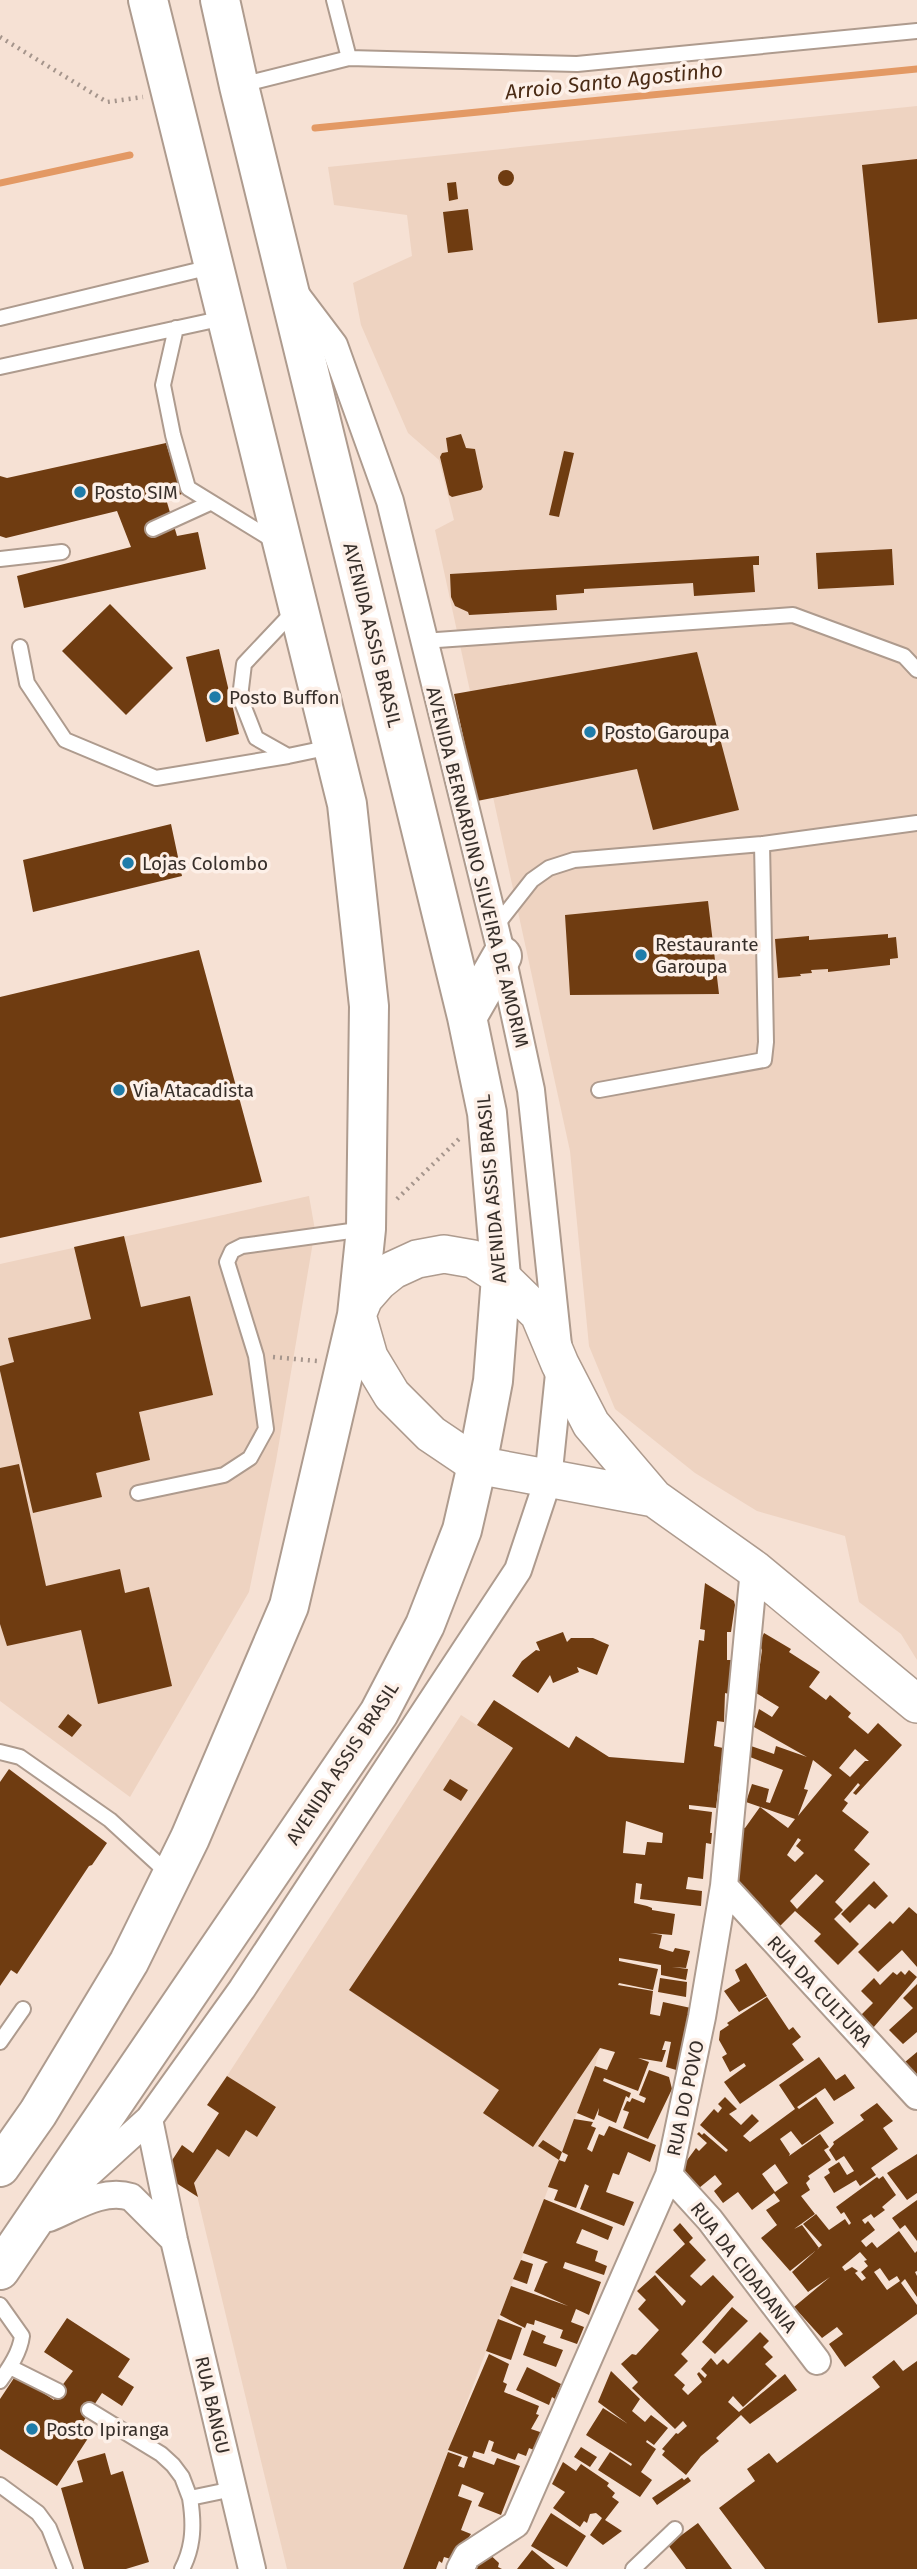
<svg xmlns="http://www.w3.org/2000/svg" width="917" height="2569" font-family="'Fira Sans',sans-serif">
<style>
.built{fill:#eed3c1}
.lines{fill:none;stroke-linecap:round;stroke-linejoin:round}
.stream{stroke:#e39964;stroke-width:7}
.building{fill:#6f3c11;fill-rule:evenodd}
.lane-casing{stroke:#ae9b8e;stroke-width:18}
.street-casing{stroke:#ae9b8e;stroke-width:30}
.secondary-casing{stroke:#ae9b8e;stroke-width:40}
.primary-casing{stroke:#ae9b8e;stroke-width:42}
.path{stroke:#a5958c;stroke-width:4.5;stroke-dasharray:2 5;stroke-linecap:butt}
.lane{stroke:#fff;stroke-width:14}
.street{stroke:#fff;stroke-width:26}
.secondary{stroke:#fff;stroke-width:37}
.primary{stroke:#fff;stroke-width:38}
.poi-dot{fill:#1f7ca9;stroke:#fdf0e8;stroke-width:2.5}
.labels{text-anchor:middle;stroke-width:7;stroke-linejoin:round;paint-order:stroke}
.poi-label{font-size:19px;fill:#372f2a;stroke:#fdf0e8;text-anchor:start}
.street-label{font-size:19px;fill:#372f2a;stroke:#fdf0e8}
.water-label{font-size:21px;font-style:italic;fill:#4a2b15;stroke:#fdf0e8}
</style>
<rect width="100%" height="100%" fill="#f6e1d4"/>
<path class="built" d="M917,106V1660L901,1634L859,1602L845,1536L757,1511L695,1473L615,1409L589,1346L570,1151L435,530L454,520L439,460L408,433L361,325L353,283L412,256L407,215L334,205L328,167Z
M309,1196L315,1230L276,1461L249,1592L130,1797L0,1701V1264Z
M461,1715L626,1821L600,2048L595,2066L403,2569H287L194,2183L217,2149L229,2156L246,2130L257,2137L276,2108L227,2076Z"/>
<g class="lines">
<path class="stream" d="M315,128L917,69
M0,183L130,155"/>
</g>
<path class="building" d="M917,159V319L878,323L862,165Z
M498 178a8 8 0 1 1 16 0a8 8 0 1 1-16 0Z
M456,182L458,199L449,201L447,183Z
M468,209L473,250L448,253L443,212Z
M461,434L466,448L475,449L483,487L481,490L452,497L449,495L440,457L442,453L448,452L446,438Z
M166,443L182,494L166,499L177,536L198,532L206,569L24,608L17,576L131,547L117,511L6,538L0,536V476L7,478Z
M564,451L574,453L559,517L549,515Z
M892,549L894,585L818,589L816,553Z
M759,556V565H753L755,592L694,596L693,583L584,589V593L556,595L557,610L469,615L468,612L455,606L451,597L450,574Z
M110,604L173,668L126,715L62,651Z
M219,649L239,734L206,742L186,657Z
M697,652L739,810L653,830L637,769L477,801L454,694Z
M171,824L182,876L33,912L23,860Z
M708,901L719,994L570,995L565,915Z
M888,934V938L896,937L898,958L890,959V965L828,972V969L811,970L812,973L800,974L801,976L778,978L775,939L809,936V940Z
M199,950L262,1182L0,1238V997Z
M124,1236L141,1307L190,1296L213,1395L139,1412L150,1460L96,1473L102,1497L33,1513L0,1371V1366L14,1362L8,1338L91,1319L74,1247Z
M19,1464L46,1586L120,1569L125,1593L149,1587L172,1686L98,1704L81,1630L7,1646L0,1624V1468Z
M705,1583L734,1601L735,1605L731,1632H727V1660H732L729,1694L725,1693L724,1722L717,1721L714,1746L723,1748L716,1808L689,1805V1809L712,1812L710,1833H712L711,1844L706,1843L703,1879L688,1877L686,1889L702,1891L701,1906L640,1899L642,1884L636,1883L634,1903L647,1906L652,1908V1910L675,1914L672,1935L650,1933L662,1935L659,1948L673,1952L675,1948L690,1951L686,1968L672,1967L688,1969L686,1980L661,1975V1965L619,1958V1961L658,1969L653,1990L619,1983L618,1985L653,1991L650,2014L660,2016L663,2002L691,2008L683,2072L666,2067L671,2042L665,2041L662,2050H666L662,2062L638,2058L649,2062L638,2091L604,2078L603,2081L631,2093L629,2098L626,2096L616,2123L598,2115L599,2108L594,2120L577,2113L595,2066L607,2070L615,2052L600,2048L533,2147L483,2113L499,2090L349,1990L513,1748L477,1725L494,1700L569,1748L576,1736L609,1757L684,1763L699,1640L704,1641L705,1630L700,1629ZM626,1821L663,1833L662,1843L647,1842L645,1855L623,1853Z
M563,1632L567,1642L571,1638H593L609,1645L597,1675L577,1667L579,1672L553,1683L550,1675L538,1693L512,1676L522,1661L536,1650L540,1651L536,1642Z
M764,1633L791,1649L789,1652L820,1672L809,1687L826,1700L830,1695L851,1713L848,1717L868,1734L878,1723L902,1745L856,1795L853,1793L860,1785L858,1783L844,1800L848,1803L842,1811L869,1832L854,1850L870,1864L835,1902L843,1910L834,1919L859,1944L838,1965L814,1941L821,1934L795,1911L780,1926L757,1903L733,1886L740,1827L745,1828L760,1807L788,1828L795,1819L746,1802L752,1784L769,1789L766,1802L770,1803L783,1770L750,1757L751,1746L774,1754L776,1746L807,1757L754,1727L759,1709L772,1717L779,1707L756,1693L762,1650L759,1644ZM855,1749L869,1761H865L850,1777L839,1768ZM813,1760L832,1775L798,1816L808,1790L804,1789ZM798,1838L801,1840L796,1846L804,1853L795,1862L787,1855ZM816,1874L824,1881L797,1909L790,1901Z
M68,1714L82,1725L72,1737L58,1727Z
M9,1769L107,1843L92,1865L89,1866L17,1974L11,1970L0,1986V1782Z
M450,1779L468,1790L461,1801L443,1790Z
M874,1881L888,1896L875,1909L869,1904L850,1923L841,1914Z
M909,1907L917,1914V1967L902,1950L878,1972L858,1952L890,1921L893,1924Z
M746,1963L767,1996L739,2012L724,1991L740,1981L735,1970Z
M909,1970L917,1977L873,2028L860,2016L873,2003L861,1991L874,1978L880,1985L893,1972L897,1975L901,1971L905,1975Z
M660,1978L687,1982L686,1997L658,1992Z
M917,1984V2032L903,2044L889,2030L913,2008L903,1998Z
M767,1997L789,2030L793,2027L801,2037L792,2044L804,2060L740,2104L724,2082L746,2066L744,2063L730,2072L722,2057L727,2054L719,2040L720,2031L729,2025L727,2023Z
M917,2052V2076L905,2062Z
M819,2057L836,2080L845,2074L855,2088L834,2101L825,2088L797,2107L799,2109L816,2097L834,2123L802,2145L791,2131L780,2139L790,2154L789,2156L820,2134L829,2147L824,2150L831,2160L808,2176L810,2179L806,2183L810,2190L801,2196L815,2214L794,2229L802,2225L819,2248L790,2271L761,2238L777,2225L766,2210L780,2201L774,2193L752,2210L738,2192L723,2203L714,2191L722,2184L715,2175L699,2188L682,2167L696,2148L699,2151L707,2143L697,2134L699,2132L702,2135L704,2133L726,2152L728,2150L700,2125L714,2109L718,2113L722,2108L718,2104L725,2097L737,2109L729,2114L741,2125L752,2114L759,2121L743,2136L750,2142L795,2109L779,2085ZM775,2164L788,2183L775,2192L762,2174Z
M649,2070L669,2077L672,2089L648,2139L623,2128L629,2112L623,2110L627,2101L630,2102L632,2098L644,2103L646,2098L639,2095Z
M227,2076L276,2107L257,2137L246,2130L229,2157L217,2149L194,2183L198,2197L173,2181L169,2165L182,2145L193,2153L219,2113L207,2105Z
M877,2103L893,2121L883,2128L898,2149L871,2168L876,2175L860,2186L856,2180L834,2193L824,2177L830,2173L828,2169L839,2162L847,2175L854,2171L844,2156L836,2161L829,2150L834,2144L833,2142L864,2120L860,2115Z
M574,2119L593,2122L591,2126L596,2128L587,2149L592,2152L599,2134L604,2136L609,2126L656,2145L650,2162L628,2152L619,2175L613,2173L606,2192L634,2202L624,2226L580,2209L589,2186L585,2184L576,2208L554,2200L558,2190L548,2187L559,2160L565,2162L568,2155L562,2152L559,2160L538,2146L543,2140L562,2152Z
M917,2154V2193L907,2200L887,2173Z
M883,2176L896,2195L882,2207L885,2210L874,2218L871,2214L862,2220L865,2224L868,2221L875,2230L861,2241L866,2247L872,2242L877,2248L899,2231L915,2253L917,2251V2271L915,2272L917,2276V2297L905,2279L901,2283L917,2305V2314L845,2367L829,2344L843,2334L837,2327L822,2338L794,2307L830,2277L808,2292L792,2272L822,2245L803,2224L816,2214L829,2230L845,2219L849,2225L851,2223L844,2212L841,2214L836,2207L877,2177L879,2179ZM860,2252L867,2260L864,2261L868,2266L861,2272L866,2278L862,2281L855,2273L858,2271L852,2267L845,2271L842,2267ZM880,2268L889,2281L897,2276L900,2281L887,2290L874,2272Z
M544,2199L613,2227L608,2240L582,2229L576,2243L598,2251L595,2261L607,2266L604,2275L565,2262L563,2268L601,2282L589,2315L576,2309L571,2322L584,2327L577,2344L560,2338L563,2330L535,2320L534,2325L527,2323L525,2328L500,2315L511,2286L568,2306L534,2291L545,2264L548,2262L523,2253Z
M917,2200V2241L905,2225L900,2229L892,2218Z
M680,2223L693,2238L689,2242L706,2260L690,2276L701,2286L713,2275L734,2297L681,2354L688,2361L674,2375L685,2385L682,2389L688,2395L702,2382L697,2374L699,2372L705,2378L707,2375L701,2369L711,2358L717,2365L723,2359L728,2364L760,2332L769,2341L763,2347L773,2357L765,2364L777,2376L743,2407L733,2396L728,2402L739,2412L785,2374L797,2390L750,2424L741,2415L716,2438L719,2441L701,2456L686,2475L662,2455L665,2451L662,2449L676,2433L678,2434L687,2426L683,2421L675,2429L632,2388L638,2382L621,2364L632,2354L636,2355L659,2330L638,2309L646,2300L637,2291L655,2275L682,2306L686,2301L655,2272L685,2244L673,2230Z
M521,2260L533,2264L527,2284L513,2279Z
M732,2307L748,2321L715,2354L702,2342Z
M67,2318L130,2359L118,2377L134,2387L122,2406L102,2393L83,2422L94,2429L57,2486L0,2449V2399L16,2375L54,2400L58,2391L73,2371L44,2352Z
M498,2319L522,2328L511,2360L486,2351Z
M532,2330L546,2336L543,2343L563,2350L556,2367L523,2355Z
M489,2354L509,2364L503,2382L507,2384L504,2392L539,2406L536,2414L539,2415L531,2429L543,2433L534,2450L529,2448L526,2456L518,2453L515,2460L491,2451L494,2442L489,2440L484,2454L474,2451L472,2457L494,2465L497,2458L520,2466L501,2515L478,2506L484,2493L462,2484L458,2496L472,2501L461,2530L471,2534L454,2560L444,2557L442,2563L439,2561L436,2569H403L448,2452L462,2457L458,2466L464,2468L468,2457L448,2450Z
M894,2360L903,2371L917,2361V2569H765L719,2508L755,2481L747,2469L769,2453L777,2463L880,2387L872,2377Z
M527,2367L561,2384L555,2399L552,2397L549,2405L516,2390Z
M611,2371L640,2399L632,2411L645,2422L651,2415L668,2428L654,2445L647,2440L646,2442L656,2449L641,2472L652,2480L640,2497L598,2470L610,2452L631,2466L632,2464L586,2435L603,2408L628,2424L598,2402Z
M581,2447L597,2457L590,2467L574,2457Z
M105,2453L111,2475L123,2471L149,2562L126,2569H84L61,2488L83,2482L77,2461Z
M563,2462L576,2471L581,2464L609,2483L607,2486L615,2493L612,2497L619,2502L605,2520L622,2531L603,2545L590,2535L602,2518L596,2513L590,2514L587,2523L584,2521L580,2527L553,2508L565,2492L552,2484Z
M688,2477L691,2481L657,2505L652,2498L682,2478L684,2480Z
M551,2513L586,2536L567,2567L531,2546Z
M698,2523L732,2569H686L668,2545Z
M532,2550L555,2569H517Z
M486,2551L499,2563L498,2567L502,2569H474Z"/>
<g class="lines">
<defs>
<path id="lane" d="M334,0L349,58
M241,85L349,58L577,64L917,31
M0,318L211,267
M176,328L163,385L173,435L188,488L276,542
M0,367L224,318
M153,529L210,503
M0,559L62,552
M295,610L244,664L240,697L256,738L288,756L331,747
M423,641L793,615L904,656L917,670
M20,647L27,683L65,740L156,778L288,756
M495,927L532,880L549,868L574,860L762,844L917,823
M599,1090L764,1060L766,1042L762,844
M138,1493L224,1475L250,1458L266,1429L256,1356L227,1262L232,1251L242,1246L365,1229
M0,1752L20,1757L110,1820L170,1875
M0,2042L23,2009
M0,2305L22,2336C20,2352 10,2367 0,2381
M10,2367L58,2391
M89,2410L161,2454L173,2465L182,2477L190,2498L233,2489
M0,2485L38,2513L49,2528L65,2569
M182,2569C194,2546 194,2523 190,2498
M633,2569L675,2529"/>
<path id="street" d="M724,1886L917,2096
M149,2119L174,2240L252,2569
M669,2175L710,2220L817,2361
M64,2196L149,2119L242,1989L518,1570L548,1480L560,1364L531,1090L502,956L390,501L334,345L297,296
M49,2218C74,2208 103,2188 131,2197L174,2240
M460,2569L467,2556L516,2524L669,2175L702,2017L724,1886L754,1569"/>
<path id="secondary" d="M654,1498L477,1465L431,1434L392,1395L369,1357L357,1315L364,1298L378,1282L393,1270L417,1259L444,1254L473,1259L501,1277L539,1314L560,1364L591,1424L654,1498L754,1569L917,1704"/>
<path id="primary" d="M467,1017L502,956
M0,2167L38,2113L129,1962L190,1838L289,1606L357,1315L366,1229L369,1006L347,804L148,0
M0,2270L379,1713L425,1625L462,1530L477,1465L493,1381L501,1277L487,1113L467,1017L239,86L220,0"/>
</defs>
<use href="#lane" class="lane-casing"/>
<use href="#street" class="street-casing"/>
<use href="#secondary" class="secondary-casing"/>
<use href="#primary" class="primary-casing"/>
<path class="path" d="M0,37L107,102L143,97
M397,1199L461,1137
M273,1357L317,1361"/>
<use href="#lane" class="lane"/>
<use href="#street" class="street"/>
<use href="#secondary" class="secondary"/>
<use href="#primary" class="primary"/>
</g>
<g class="poi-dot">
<circle cx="80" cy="492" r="7"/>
<circle cx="215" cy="697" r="7"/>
<circle cx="590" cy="732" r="7"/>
<circle cx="128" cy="863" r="7"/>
<circle cx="641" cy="955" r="7"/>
<circle cx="119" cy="1090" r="7"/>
<circle cx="32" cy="2429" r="7"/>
</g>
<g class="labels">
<g class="poi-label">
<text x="94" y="499">Posto SIM</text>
<text x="229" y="704">Posto Buffon</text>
<text x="604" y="739">Posto Garoupa</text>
<text x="142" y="870">Lojas Colombo</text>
<text x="655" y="951">Restaurante<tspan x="655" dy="22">Garoupa</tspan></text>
<text x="133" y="1097">Via Atacadista</text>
<text x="46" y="2436">Posto Ipiranga</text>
</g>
<g class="street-label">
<text transform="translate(373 635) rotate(76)" y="7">AVENIDA ASSIS BRASIL</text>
<text transform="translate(478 867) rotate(76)" y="7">AVENIDA BERNARDINO SILVEIRA DE AMORIM</text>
<text transform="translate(491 1189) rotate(-95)" y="7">AVENIDA ASSIS BRASIL</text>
<text transform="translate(342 1763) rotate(-57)" y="7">AVENIDA ASSIS BRASIL</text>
<text transform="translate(820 1991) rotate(47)" y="7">RUA DA CULTURA</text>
<text transform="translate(685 2098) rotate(-78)" y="7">RUA DO POVO</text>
<text transform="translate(744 2267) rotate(52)" y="7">RUA DA CIDADANIA</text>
<text transform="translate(213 2405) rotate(77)" y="7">RUA BANGU</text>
</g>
<g class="water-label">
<text transform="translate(614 81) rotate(-6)" y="7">Arroio Santo Agostinho</text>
</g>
</g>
</svg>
